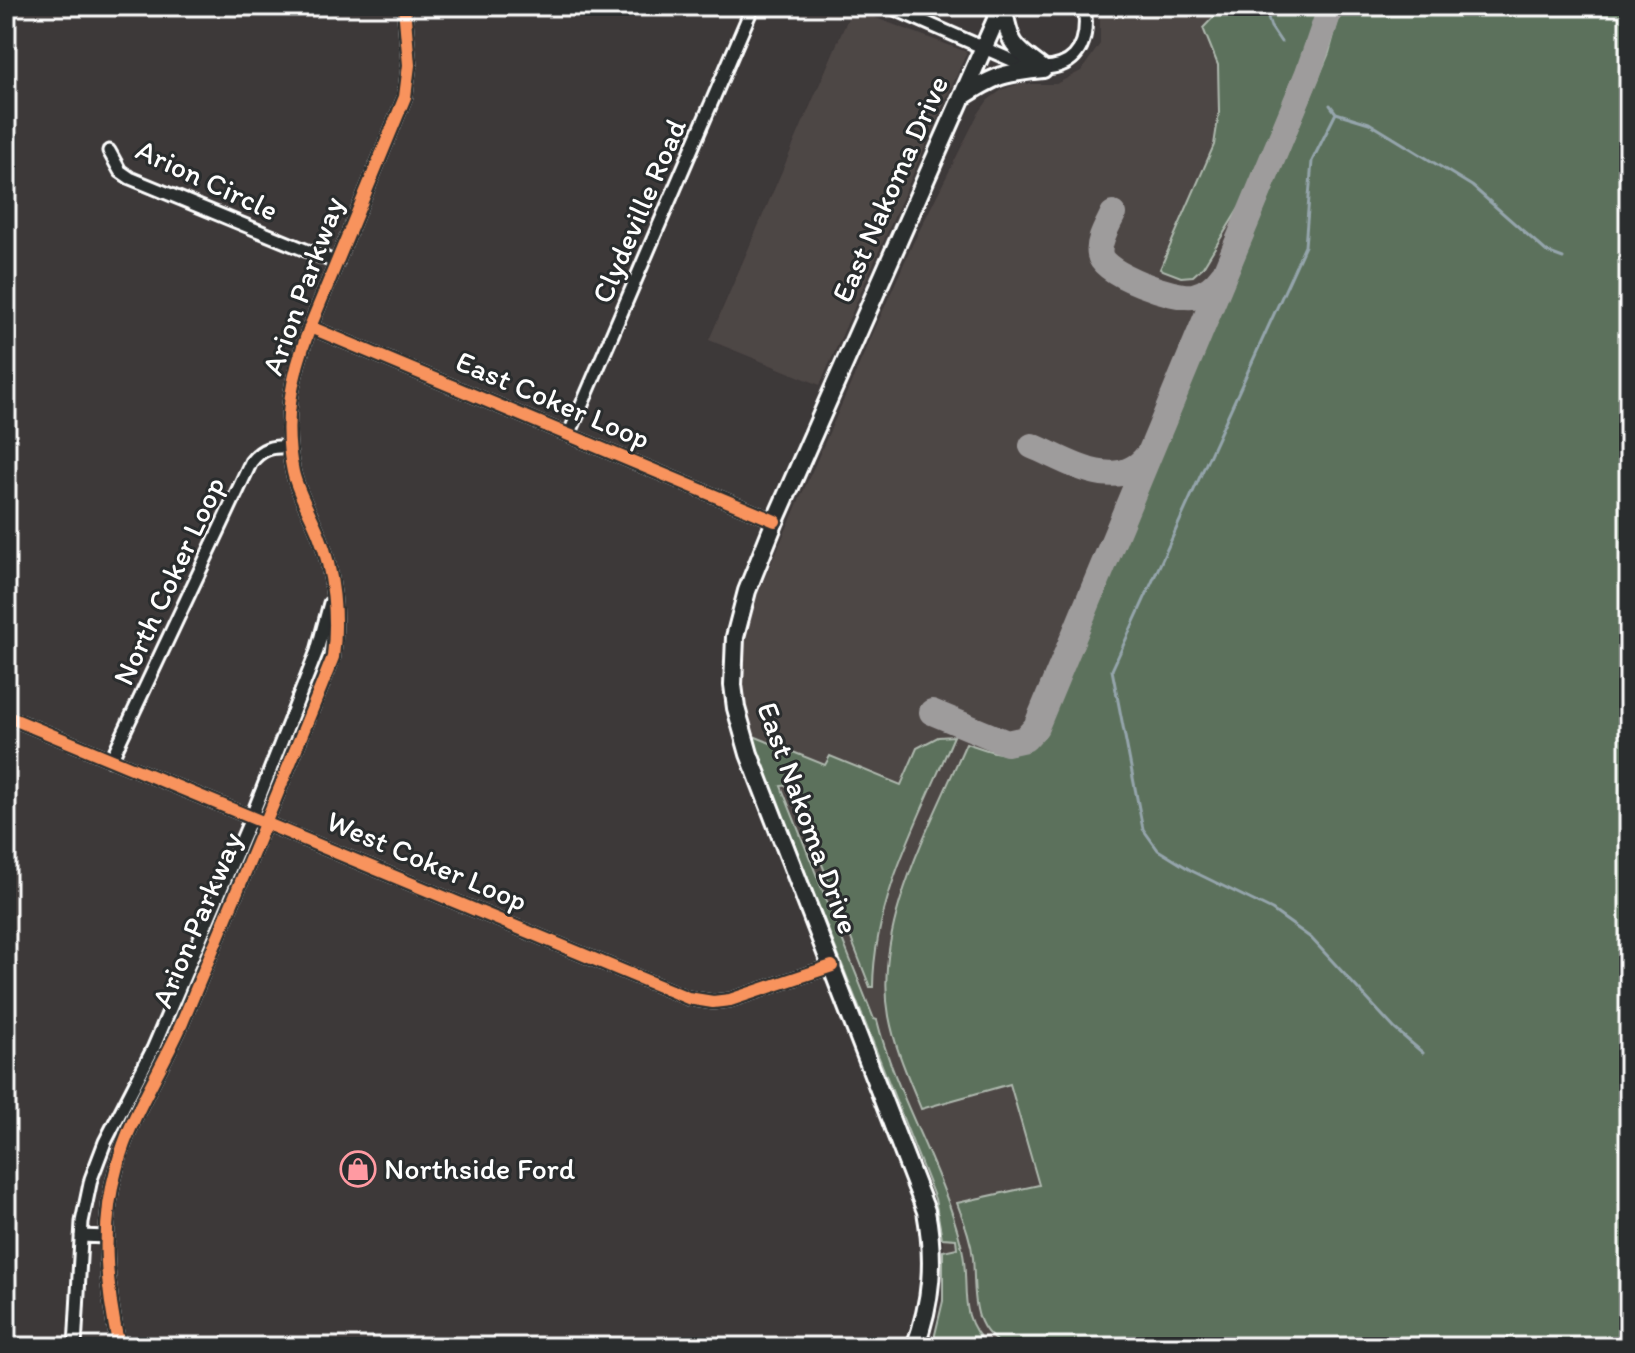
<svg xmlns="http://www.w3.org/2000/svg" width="1635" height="1353" font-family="Itim,sans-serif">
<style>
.built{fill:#4e4645}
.green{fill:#5c715c;stroke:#aeb8ae;stroke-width:2}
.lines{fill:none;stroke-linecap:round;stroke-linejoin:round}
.stream{stroke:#95a5ac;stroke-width:3}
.taxiway{stroke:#9e9c9c;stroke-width:26}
.street-casing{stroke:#fff;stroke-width:17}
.secondary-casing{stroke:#fff;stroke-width:22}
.street{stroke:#2a2d2e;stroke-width:11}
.secondary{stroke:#2a2d2e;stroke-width:16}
.cycleway-casing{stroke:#2a2d2e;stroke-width:17}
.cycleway{stroke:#f8935d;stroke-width:12}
.labels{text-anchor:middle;stroke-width:6;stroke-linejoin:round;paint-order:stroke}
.street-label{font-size:30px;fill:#fff;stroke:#2a2d2e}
.poi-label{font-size:30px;fill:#fff;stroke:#2a2d2e;text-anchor:start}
</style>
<rect width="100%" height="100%" fill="#3d3939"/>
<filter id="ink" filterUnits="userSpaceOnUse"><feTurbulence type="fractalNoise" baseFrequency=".0125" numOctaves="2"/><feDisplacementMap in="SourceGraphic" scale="16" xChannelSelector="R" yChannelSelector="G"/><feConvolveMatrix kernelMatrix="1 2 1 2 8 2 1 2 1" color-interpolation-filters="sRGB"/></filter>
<g filter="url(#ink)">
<path class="built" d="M1100,6H1629V1347H945L935,1331L946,1278L940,1207L754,742L744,707L743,657L751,609L913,243L978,114L988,100L1003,89L1019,84H1056L1081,71L1100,44Z
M852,9L967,52L820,385L709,340Z"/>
<path class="green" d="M1224,6H1320L1310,38L1241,205L1203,267L1193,276L1181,277L1160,269L1214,145L1219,113L1218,65L1203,28Z
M1342,6H1629V1347H1006C969,1328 976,1293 973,1258C971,1239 964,1222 957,1203L1039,1185L1010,1084L921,1109C909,1079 895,1049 889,1016C873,926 931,825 966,743C999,754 1015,763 1044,736L1329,53Z
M751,735L825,765L830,756L901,785L917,748L938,737L954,736C920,817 874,898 873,987H870L791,785L781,786L874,1019L877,1020C896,1097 942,1166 961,1244C972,1285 954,1313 989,1347H943L941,1344L932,1347L943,1301V1251L957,1248L956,1239L942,1238L935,1199Z"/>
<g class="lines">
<path class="stream" d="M1264,6L1271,27L1281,42
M1330,105L1336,113L1369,123L1472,186L1547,252L1563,258
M1336,113L1312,161L1305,246L1112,670L1143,829L1158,850L1192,871L1272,910L1311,938L1395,1029L1423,1053"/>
<path class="taxiway" d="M1113,214C1108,225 1097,242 1100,255C1103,274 1175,299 1193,296C1206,294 1215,286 1223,275
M1032,446C1067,460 1117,495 1147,456
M932,712L1007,743L1025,739L1036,727L1308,73L1331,6"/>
<defs>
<path id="street" d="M888,6L1025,66C1071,75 1091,51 1084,6
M109,151L120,171L130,178L337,263
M310,327L775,521
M569,435L753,6
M6,716L688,998L713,1002L730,1000L832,966
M111,760L251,462C262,448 272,446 289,447
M81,1236L106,1237
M75,1347L82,1222L91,1179L105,1142L153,1049L252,816L317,651L330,603
M119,1347C106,1287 100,1226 117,1166C130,1116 161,1071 182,1023C233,901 284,780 333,657C338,618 334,572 319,535C311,514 298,494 293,472C282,421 292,374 310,327L405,97L409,65L404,6"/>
<path id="secondary" d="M1003,6C1010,45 1012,46 1043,69
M962,97C996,75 1003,73 1043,69
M915,1347C932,1301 935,1260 926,1211L749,754L736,708L733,685L735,637L747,591L775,521L1002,6"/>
</defs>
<use href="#street" class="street-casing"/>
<use href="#secondary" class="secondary-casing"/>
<use href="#street" class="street"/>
<use href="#secondary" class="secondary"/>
<defs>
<path id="cycleway" d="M310,327L775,521
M6,716L688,998L713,1002L730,1000L832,966
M119,1347C106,1287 100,1226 117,1166C130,1116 161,1071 182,1023C233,901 284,780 333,657C338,618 334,572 319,535C311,514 298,494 293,472C282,421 292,374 310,327L405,97L409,65L404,6"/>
</defs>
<use href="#cycleway" class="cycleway-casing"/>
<use href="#cycleway" class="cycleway"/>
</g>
</g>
<defs>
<symbol id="shop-ring" viewBox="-11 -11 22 22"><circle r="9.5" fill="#2a2d2e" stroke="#ff9aa2" stroke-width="1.5"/><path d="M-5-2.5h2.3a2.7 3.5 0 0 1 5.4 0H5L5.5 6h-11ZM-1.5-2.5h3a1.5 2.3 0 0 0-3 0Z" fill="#ff9aa2"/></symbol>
</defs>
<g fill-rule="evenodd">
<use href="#shop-ring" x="338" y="1149" width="40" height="40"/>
</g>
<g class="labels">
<g class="street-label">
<text transform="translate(207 180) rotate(25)" y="10">Arion Circle</text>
<text transform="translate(890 189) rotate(-66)" y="10">East Nakoma Drive</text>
<text transform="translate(639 211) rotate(-67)" y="10">Clydeville Road</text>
<text transform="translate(303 286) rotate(-70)" y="10">Arion Parkway</text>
<text transform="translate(553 400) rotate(23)" y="10">East Coker Loop</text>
<text transform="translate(169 581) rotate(-65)" y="10">North Coker Loop</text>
<text transform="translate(808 818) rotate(70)" y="10">East Nakoma Drive</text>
<text transform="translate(427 861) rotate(23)" y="10">West Coker Loop</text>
<text transform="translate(197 920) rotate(-67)" y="10">Arion Parkway</text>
</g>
<g class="poi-label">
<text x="384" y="1179">Northside Ford</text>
</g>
</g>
<rect width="1635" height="1353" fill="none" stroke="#2a2d2e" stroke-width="32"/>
<rect x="16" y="16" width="1603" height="1321" fill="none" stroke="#fff" stroke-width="3" filter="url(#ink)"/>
</svg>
